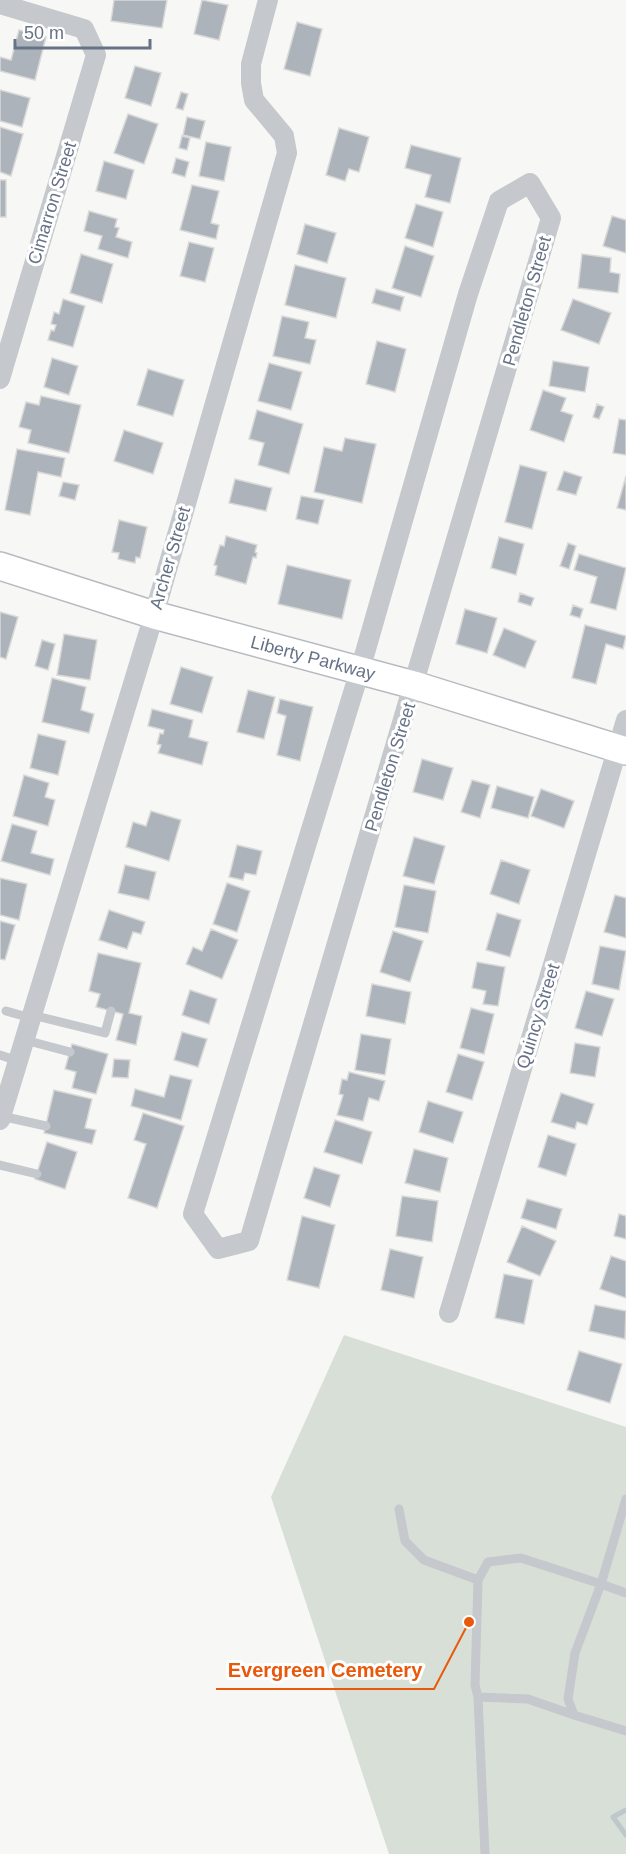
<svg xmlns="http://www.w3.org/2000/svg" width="626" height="1854" font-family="Helvetica,sans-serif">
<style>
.green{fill:#d8dfd6}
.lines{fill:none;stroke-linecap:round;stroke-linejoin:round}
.stream{stroke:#bec7cc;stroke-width:5}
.building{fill:#adb3bb;stroke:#d9d9d7;stroke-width:1.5}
.secondary-casing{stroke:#b7bbc1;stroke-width:30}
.lane{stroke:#c5c8cc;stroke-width:9}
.street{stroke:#c5c8cc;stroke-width:20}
.secondary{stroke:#fff;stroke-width:27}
.labels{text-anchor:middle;stroke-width:6;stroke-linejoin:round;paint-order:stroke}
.street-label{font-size:18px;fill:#667286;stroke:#fff}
.leader{fill:none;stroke:#e8590c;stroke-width:2}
.callout-dot{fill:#e8590c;stroke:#fff;stroke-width:2}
.callout-label{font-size:20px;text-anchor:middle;font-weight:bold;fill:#e8590c;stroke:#fff;stroke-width:6;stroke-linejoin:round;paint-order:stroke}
</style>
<rect width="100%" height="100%" fill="#f7f8f5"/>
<path class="green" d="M344,1335L626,1427V1854H389L271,1497Z"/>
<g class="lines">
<path class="stream" d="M626,1810L613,1817L626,1835"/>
</g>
<path class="building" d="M114,0H167L162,28L111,21Z
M202,0L228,5L219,40L194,34Z
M297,22L322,29L310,76L284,69Z
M19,30L46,37L35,80L0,71V57L11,60Z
M135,66L161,73L151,106L125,98Z
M0,90L30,98L22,127L0,121Z
M181,92L188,94L183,110L176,108Z
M128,114L158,124L144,164L114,153Z
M187,117L205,121L200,139L183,135Z
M0,127L23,134L11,176L0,172Z
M339,128L369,137L359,172L349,169L345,181L326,175Z
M182,136L190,138L187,150L179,148Z
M206,142L231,147L224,181L199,176Z
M411,145L461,158L450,203L425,197L431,175L405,168Z
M176,158L189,162L185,177L172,173Z
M104,161L134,170L126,199L96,191Z
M0,180H6V217H0Z
M192,185L219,191L211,223L219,225L216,239L180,230Z
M416,204L443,212L433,247L405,238Z
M89,211L117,219L115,227L119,228L116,237L132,242L128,258L98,249L102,236L84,231Z
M612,216L626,220V253L603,246Z
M305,224L336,233L327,263L297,254Z
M189,242L214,248L205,282L180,276Z
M405,246L434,256L421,297L392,288Z
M81,254L113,264L102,303L70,293Z
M582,254L611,258L610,272L620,274L618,293L578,288Z
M295,265L346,278L336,318L285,305Z
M376,289L404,297L400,311L372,303Z
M63,299L85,306L73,347L48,340L51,330L54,331L56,325L51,324L54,312L59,314Z
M573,299L611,313L599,344L561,330Z
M282,316L309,322L305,338L316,340L310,364L273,356Z
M377,341L406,349L395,392L366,384Z
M52,358L78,366L69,395L44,387Z
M553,361L589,367L585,392L549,386Z
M269,363L302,372L291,410L258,401Z
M148,369L184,380L173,416L137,405Z
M543,390L566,398L561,411L573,415L564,442L530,430Z
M41,396L81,405L69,453L28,443L31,430L19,427L26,402L39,405Z
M597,404L604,407L599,419L593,417Z
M257,410L303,424L289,474L258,465L264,443L249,439Z
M619,419L626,420V455L613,453Z
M124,430L163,443L153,474L114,461Z
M345,438L376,444L362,503L314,492L324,447L342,451Z
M17,449L65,458L61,477L38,472L30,515L5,510Z
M520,465L547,472L532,529L505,522Z
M564,471L582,477L576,495L557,490Z
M626,476V510L617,508Z
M235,479L272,488L266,511L229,503Z
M63,482L79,485L75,500L59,496Z
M301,496L324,500L318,524L296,519Z
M119,520L147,527L140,558L136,557L135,563L118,559L119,553L112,552Z
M226,536L257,545L255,552L257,553L256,558L253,557L246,584L215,575L217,566L214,565L220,545L224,546Z
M499,537L524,544L516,575L491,568Z
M568,543L576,546L569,569L560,566Z
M579,554L626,568L616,610L590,603L597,577L574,570Z
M287,565L351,580L342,619L278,604Z
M520,593L534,598L531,606L518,602Z
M573,605L583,609L580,618L570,615Z
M465,609L497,618L487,653L456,644Z
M0,612L18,617L6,659L0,657Z
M585,625L626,636L623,649L606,644L596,684L572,678Z
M504,628L536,641L525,668L493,655Z
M64,634L97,640L90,680L57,675Z
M42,640L55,644L48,670L35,666Z
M181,667L213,677L202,713L170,704Z
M52,678L86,687L81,710L94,714L89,733L42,722Z
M248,690L275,697L264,739L237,732Z
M280,699L313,707L300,761L277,755L286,716L277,713Z
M152,709L193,720L189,737L208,742L202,765L158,753L161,745L157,744L160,733L163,734L164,730L148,726Z
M38,734L66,741L58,775L30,768Z
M422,759L453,768L443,800L413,792Z
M24,775L49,783L45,797L55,800L48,826L13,816Z
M472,780L490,785L480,818L461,812Z
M497,786L534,797L528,818L491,808Z
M541,789L574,801L564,828L531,816Z
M151,811L181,820L169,861L126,847L133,822L146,826Z
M12,824L37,831L31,853L54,859L50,875L1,861Z
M414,837L445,846L434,884L403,876Z
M237,845L262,851L256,875L245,873L243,880L229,877Z
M501,860L530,870L519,904L490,894Z
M125,865L156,872L149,900L118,893Z
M0,878L27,884L19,920L0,915Z
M227,883L250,891L237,932L213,924Z
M404,885L436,891L428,933L395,927Z
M615,895L626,898V938L604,932Z
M109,910L145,922L141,934L133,932L127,949L99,940Z
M497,913L521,920L510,957L486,950Z
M0,921L15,925L5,960L0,959Z
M211,929L238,940L222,979L186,964L193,947L202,951Z
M393,931L423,941L410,982L380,972Z
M600,946L626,951L619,990L592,984Z
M98,953L141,963L129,1013L142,1016L136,1045L116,1040L123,1014L96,1007L100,994L89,991Z
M477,962L505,967L498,1006L483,1004L486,991L472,988Z
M372,984L411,992L405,1024L366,1016Z
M190,990L217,999L209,1024L182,1015Z
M586,991L614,999L602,1036L575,1028Z
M471,1008L494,1014L484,1054L460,1048Z
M182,1032L207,1039L198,1067L174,1060Z
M361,1034L391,1039L385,1075L355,1070Z
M575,1043L600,1047L595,1077L570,1073Z
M72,1044L108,1054L96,1094L72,1088L76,1072L65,1069Z
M458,1054L484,1062L472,1100L446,1092Z
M114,1059L130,1060L128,1078L112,1077Z
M349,1072L385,1081L379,1101L369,1098L363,1121L337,1115L343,1095L339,1094L342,1079L347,1080Z
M170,1075L192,1080L181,1120L131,1106L135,1089L164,1097Z
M54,1090L92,1099L85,1128L96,1130L92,1144L44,1133Z
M561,1093L594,1104L587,1125L577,1122L575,1129L551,1122Z
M428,1101L463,1112L453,1143L419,1132Z
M143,1113L184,1126L157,1208L128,1198L146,1144L134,1140Z
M335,1120L372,1132L362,1164L324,1152Z
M548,1135L576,1144L566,1176L538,1167Z
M47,1142L77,1152L65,1189L35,1179Z
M414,1149L448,1158L440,1192L405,1183Z
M314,1167L340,1175L330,1207L304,1198Z
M402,1196L438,1201L432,1242L396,1236Z
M527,1199L562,1209L556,1229L521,1218Z
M619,1214L626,1216V1239L614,1236Z
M302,1216L335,1225L319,1288L287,1280Z
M522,1226L556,1241L540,1276L507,1262Z
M390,1249L423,1257L414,1298L381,1290Z
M611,1256L626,1261V1298L600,1289Z
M504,1274L533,1280L524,1324L495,1318Z
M595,1305L626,1311L625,1339L589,1331Z
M579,1351L622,1364L610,1403L567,1390Z"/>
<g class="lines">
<defs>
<path id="secondary" d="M0,566L154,615L414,685L626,751"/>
</defs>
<use href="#secondary" class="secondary-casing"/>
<path class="lane" d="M6,1011L31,1018
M32,1015L105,1033L111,1011
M25,1040L70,1052
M0,1055L18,1061
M1,1116L46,1126
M0,1165L37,1174
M626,1499L601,1584L626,1593
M399,1509L405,1541L424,1560L478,1580
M478,1697L485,1854
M574,1715L528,1699L478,1697L475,1685L478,1580L488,1562L521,1558L601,1584L575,1653L568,1699L574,1715L626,1731"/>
<path class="street" d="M0,4L84,29L96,55L0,379
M530,183L551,218L249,1241L218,1249L193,1214L360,670L468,294L499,201Z
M0,1120L154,615L287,153L284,136L254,100L251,83V64L268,0
M449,1313L626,720"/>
<use href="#secondary" class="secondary"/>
</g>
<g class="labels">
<g class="street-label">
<text transform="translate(52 203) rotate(-73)" y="6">Cimarron Street</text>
<text transform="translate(527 301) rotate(-74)" y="6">Pendleton Street</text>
<text transform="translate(170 558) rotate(-74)" y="6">Archer Street</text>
<text transform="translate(313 658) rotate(15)" y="6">Liberty Parkway</text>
<text transform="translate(390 767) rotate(-73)" y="6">Pendleton Street</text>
<text transform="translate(538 1016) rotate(-73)" y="6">Quincy Street</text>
</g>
</g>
<path class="leader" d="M469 1622L434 1689H216"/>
<circle class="callout-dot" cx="469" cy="1622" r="6"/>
<g class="callout-label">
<text x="325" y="1677">Evergreen Cemetery</text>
</g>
<path d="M15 39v9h135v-9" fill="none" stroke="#667286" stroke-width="3"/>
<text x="24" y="39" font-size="18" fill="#667286" stroke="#ffffff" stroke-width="4.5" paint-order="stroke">50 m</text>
</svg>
